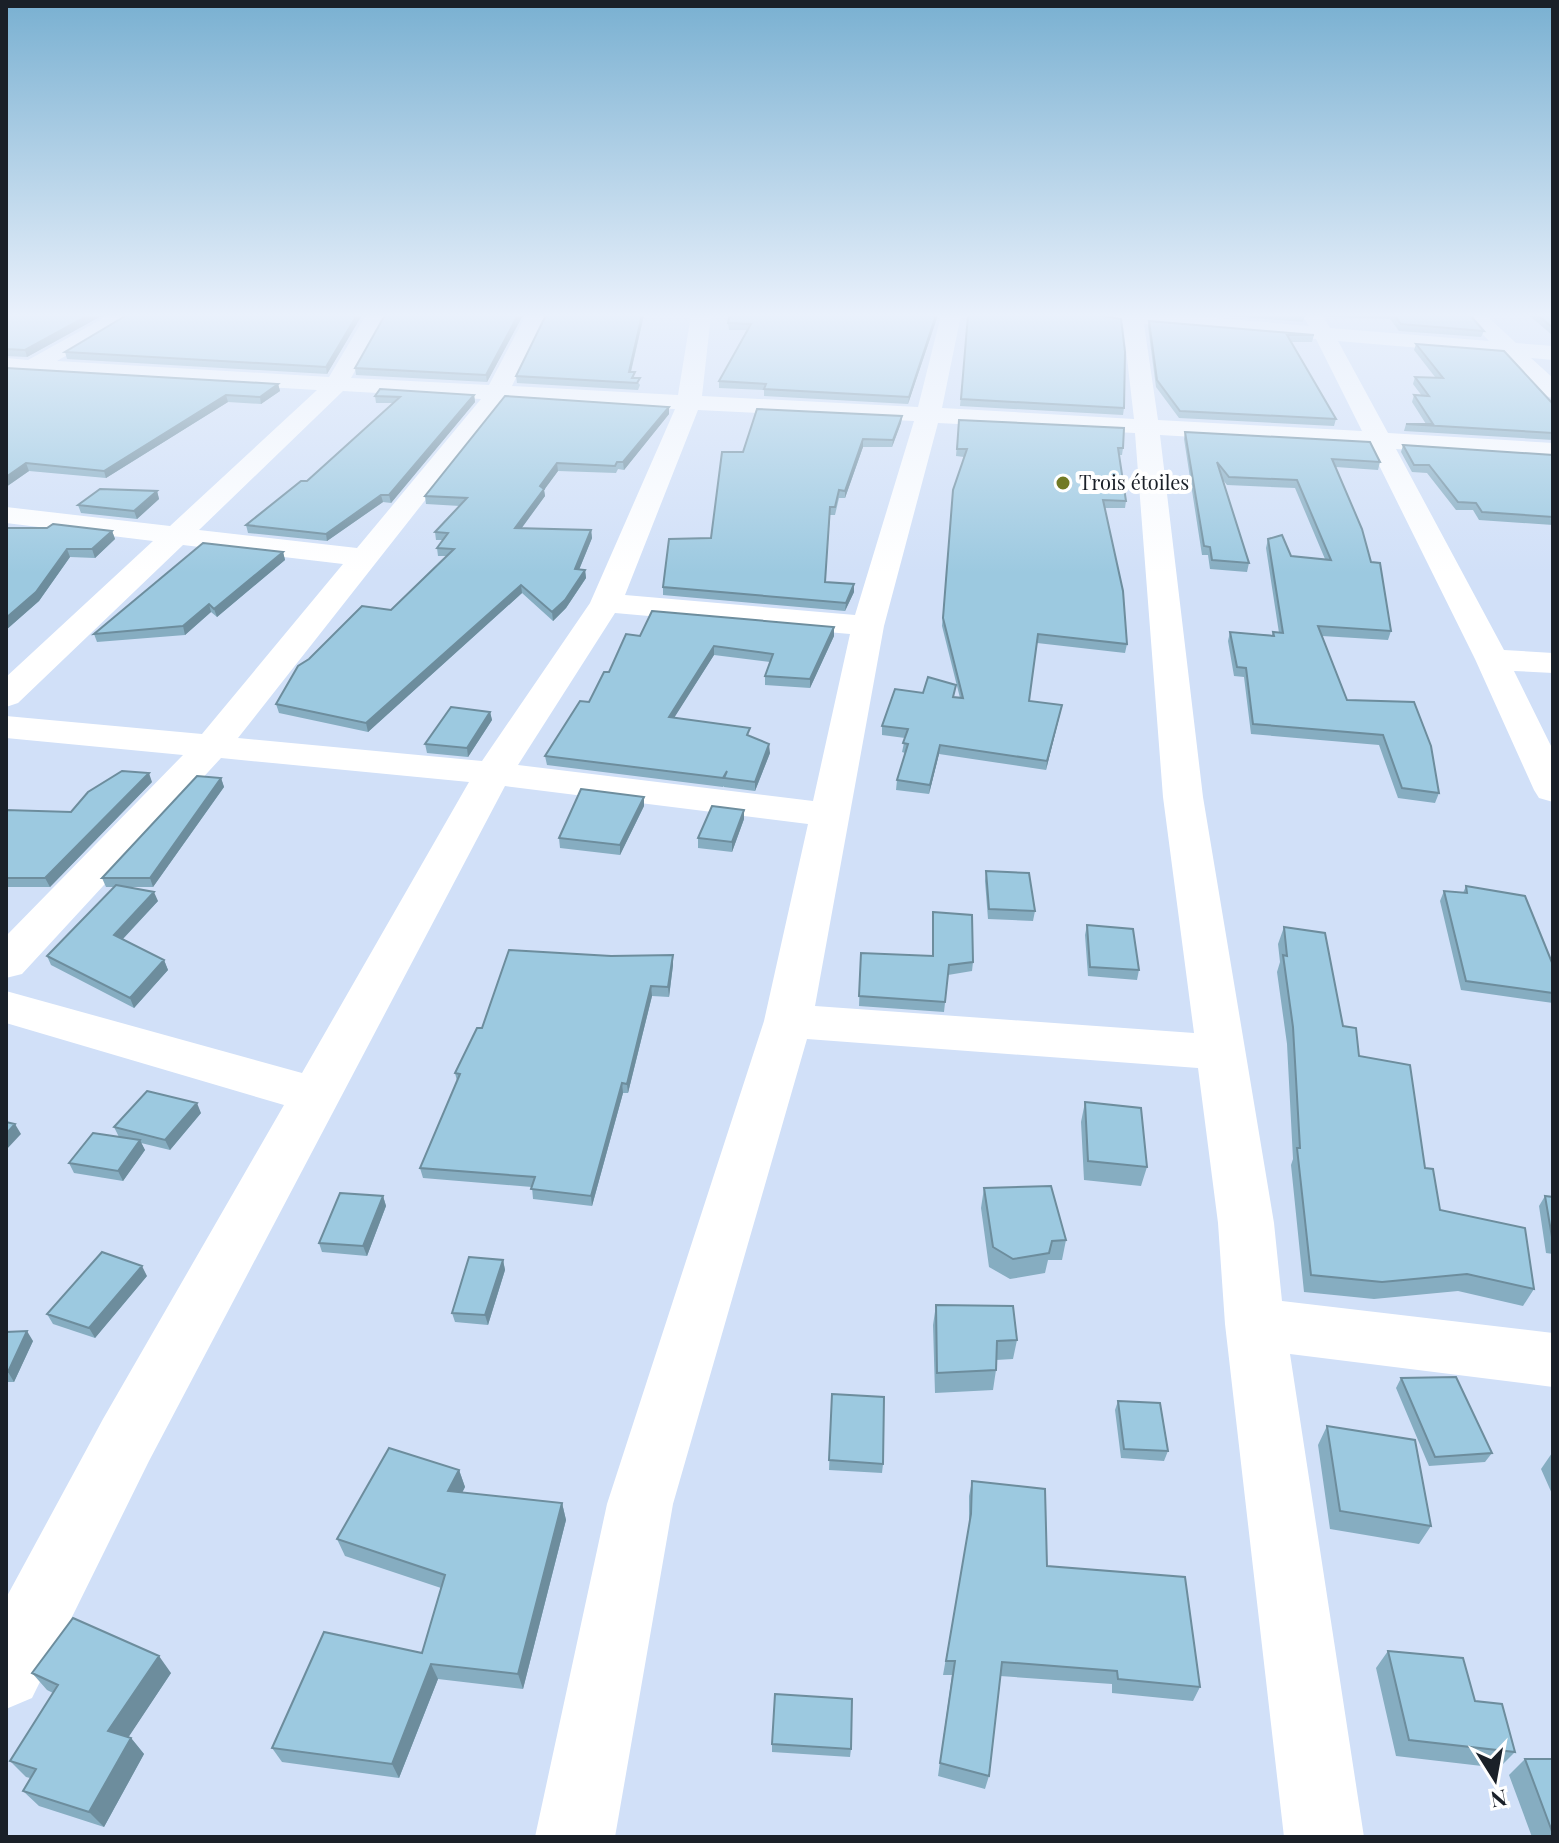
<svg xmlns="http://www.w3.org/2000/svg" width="1559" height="1843" font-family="'Playfair Display',serif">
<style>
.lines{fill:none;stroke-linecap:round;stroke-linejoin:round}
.minor{fill:#fff;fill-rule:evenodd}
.wall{fill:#86adc1}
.shaded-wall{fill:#6d8d9d}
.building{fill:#9cc9e0;stroke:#6d8d9d;stroke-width:2}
.poi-dot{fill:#717a25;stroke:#fff;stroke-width:3}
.labels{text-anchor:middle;stroke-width:8;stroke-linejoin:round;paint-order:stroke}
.far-poi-label{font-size:20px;fill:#1a2028;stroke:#fff;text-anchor:start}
</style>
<rect width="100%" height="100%" fill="#d1e0f8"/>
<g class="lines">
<path class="minor" d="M109,315H134L57,361L329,377L366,315H386L351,378L489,385L526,315H546L512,386L678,395L691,315H711L702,396L918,407L941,315H961L942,408L1134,419L1123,323L1098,319L1095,315H1179L1309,326L1302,315H1322L1330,328L1489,341L1464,315H1486L1516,343L1553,346V360L1531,358L1553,378V398L1545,396L1503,355L1338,341L1388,433L1553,443V459L1396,449L1504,650L1553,653V673L1514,671L1553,750V802L1539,798L1534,790L1475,659L1370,447L1160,435L1203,797L1274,1223L1282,1301L1553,1333V1387L1290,1354L1364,1837H1284L1225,1324L1218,1223L1198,1068L807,1039L673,1504L615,1837H535L607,1504L764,1021L808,824L505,786L149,1461L32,1698L6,1709V1598L103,1419L284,1105L6,1023V991L302,1073L469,782L221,758L22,974L6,978V936L183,755L6,738V716L202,734L343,564L183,545L18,703L6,707V677L153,541L6,523V507L170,526L317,390L6,372V358L28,360ZM1144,324L1316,339L1362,431L1158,420ZM343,391L481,399L357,548L199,530ZM504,400L675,409L590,603L482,761L238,738ZM698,410L914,421L855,615L625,595ZM938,423L1135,433L1163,797L1194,1033L815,1006L884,626ZM615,613L850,634L813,801L518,765Z"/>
</g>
<path class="wall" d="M6,315H103L27,357L6,356Z
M362,315L327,374L67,359L65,352Z
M385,315H523L487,382L356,375L355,368Z
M546,315H644L631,372L640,385L638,390L517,383L516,376Z
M938,315L908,404L764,396V390L719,388V381L747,330H729L728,323Z
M968,315L1124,408L1123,415L960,406Z
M1216,315H1305L1303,322Z
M1325,315H1470L1484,331L1481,337L1399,331L1390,319L1327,317Z
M1529,315H1553V336Z
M1149,321L1314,335L1312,342H1291L1336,419L1334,426L1179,418L1156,387L1148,327Z
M1416,344L1553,404V440L1404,431L1406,424H1426L1412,402L1414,395L1422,396L1413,384L1415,377H1435L1414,350Z
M6,368L278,384L280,391L261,404L228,402L106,478L29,471L6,487Z
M474,395L475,402L391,503L383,502L327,541L248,533L246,525L307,481L393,403H376L375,396Z
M669,407V414L624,470L618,469L616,473L558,471L544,490L545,496L521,528L591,530L592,538L579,570H585L586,578L566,608L553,621L522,593L368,732L279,713L276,704L391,610L447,556H438L437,548L443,540H436L435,532L460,506L426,504L425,496Z
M902,416L901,423L892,447H863L845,498H839L835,515H830L825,582L854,592L845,611L663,595V587L711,538L743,452Z
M959,420L1123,448L1122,455H1119L1126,501L1125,508H1105L1127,644L1125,653L1037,643L1029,701L1060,714L1046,770L939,754L929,794L896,790L897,780L905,753L902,752L905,738L882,735V726L954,697L960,698L942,626L953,490L964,457L956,456Z
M1185,432L1380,462L1378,470L1336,467L1391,631L1388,640L1322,636L1347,700L1439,793L1435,803L1398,798L1379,745L1251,734L1244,677L1234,676L1228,641L1230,632L1272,635L1273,632L1279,633L1266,548L1268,539L1291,556L1325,559L1295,488L1227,485L1223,480L1249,563L1247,572L1210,569L1208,555H1202L1184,439Z
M1403,445L1553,455V525L1479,520L1473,510H1456L1427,473L1412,472L1401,452Z
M157,491L159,499L137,519L81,513L78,505Z
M6,528L112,531L115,539L95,558L70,557L39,601L6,630Z
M283,552L285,560L217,617L211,612L185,635L97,642L94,634Z
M640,636H834L810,688L765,685V676L770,662L714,655L674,717L750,736L770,753L755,791L724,787V786L723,787L547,765L545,756L589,702L609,672Z
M490,712L492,720L468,757L427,753L425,744Z
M221,778L224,787L153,887H127L158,901L123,939L164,960L168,970L134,1008L51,965L47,956L115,887H106L102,878Z
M152,782L50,887H6V810L71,812Z
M644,806L620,855L560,848L559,838Z
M744,810V819L732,852L698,848V838Z
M986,871L1035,911L1033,921L988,919L985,881Z
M1466,886L1553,965V1003L1461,990L1440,901L1444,891L1463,893Z
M933,912L973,962L972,971L948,975L944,1012L859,1006L861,953L932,956Z
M1087,925L1139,970L1137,980L1088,976L1085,935Z
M1284,927L1343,1026L1359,1056L1425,1168L1440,1210L1534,1289L1523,1306L1458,1291L1374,1299L1304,1292L1291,1165L1293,1159L1287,1044L1277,972L1280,962L1278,944Z
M673,965L669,997L652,996L628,1093H623L592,1206L533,1199L532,1187L423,1178L420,1168L457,1081L455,1073Z
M1085,1102L1147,1167L1141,1186L1084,1180L1081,1122Z
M201,1113L170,1150L141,1143L145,1150L123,1181L74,1173L69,1163L119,1137L114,1127Z
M984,1188L1066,1240L1062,1260H1048L1045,1273L1010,1279L989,1267L981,1208Z
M383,1196L386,1206L367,1256L322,1252L319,1243Z
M1545,1196L1553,1197V1254L1546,1253L1539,1206Z
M503,1260L505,1270L488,1325L455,1322L452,1313Z
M147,1276L95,1338L53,1324L47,1314Z
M936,1305L1017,1340L1013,1359L996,1360V1370L993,1390L935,1393L933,1325Z
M6,1332L33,1341L14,1382H6Z
M1401,1378L1492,1453L1485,1462L1429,1466L1396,1388Z
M832,1394L883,1464L882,1473L829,1470Z
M1118,1401L1168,1451L1164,1461L1121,1458L1115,1410Z
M1327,1426L1431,1526L1419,1544L1330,1529L1318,1445Z
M1552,1453H1553V1496L1541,1469Z
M459,1470L465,1487L462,1493L562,1503L566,1520L523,1689L438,1679L399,1778L282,1762L272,1748L422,1653L441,1588L345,1556L337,1539Z
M972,1481L1047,1566L1200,1687L1193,1701L1112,1693V1684L1000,1676L989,1776L985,1789L938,1776L952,1675H943L969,1529V1496Z
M1388,1651L1515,1752L1499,1768L1396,1756L1376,1668Z
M32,1673H171L128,1737L131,1738L144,1754L104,1827L39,1806L23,1791L30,1778L26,1777L10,1761L53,1693L47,1690Z
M772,1744L851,1749L850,1757L772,1752Z
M1525,1759H1553V1837H1532L1509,1775Z"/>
<path class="shaded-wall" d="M89,315H103L27,357L25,350Z
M357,315H362L327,374L326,367Z
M518,315H523L487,382L486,375Z
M642,315H644L629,379V372Z
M936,315H938L908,404L909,397Z
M278,384L280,391L261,404L260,397Z
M226,395L228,402L106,478L104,471Z
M474,395L475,402L391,503L389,495Z
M669,407V414L624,470L623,462Z
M902,416L901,423L892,447L893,440Z
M863,439V447L845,498V491Z
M26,463L29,471L6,487V477Z
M557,463L558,471L544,490L545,496L516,536L515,528L540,486Z
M157,491L159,499L137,519L134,511Z
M381,495L383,502L327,541L326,534Z
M591,530L592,538L576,577L575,569Z
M112,531L115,539L95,558L92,549Z
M67,549L70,557L39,601L6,630V618Z
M283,552L285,560L217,617L214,609Z
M585,570L586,578L566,608L553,621L552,612Z
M854,584V592L845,611L846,603Z
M521,585L522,593L368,732L366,723Z
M209,604L211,612L185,635L183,626Z
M834,627V636L810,688V679Z
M714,646V655L669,726V717Z
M1062,705L1060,714L1046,770L1047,761Z
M490,712L492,720L468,757L467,748Z
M769,744L770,753L755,791V782Z
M940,745L939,754L929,794L930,785Z
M149,773L152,782L50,887L45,878Z
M221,778L224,787L153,887L150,878Z
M644,797V806L620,855V845Z
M744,810V819L732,852V842Z
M154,892L158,901L118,944L114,935Z
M673,955V965L669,997L668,987Z
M164,960L168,970L134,1008L130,998Z
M651,986L652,996L628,1093L627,1084Z
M622,1083L623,1093L592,1206L591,1196Z
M197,1103L201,1113L170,1150L165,1140Z
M15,1124L21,1134L6,1150V1134Z
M140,1140L145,1150L123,1181L118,1171Z
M383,1196L386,1206L367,1256L363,1246Z
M503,1260L505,1270L488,1325L485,1315Z
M142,1266L147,1276L95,1338L89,1328Z
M27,1331L33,1341L14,1382L8,1372Z
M459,1470L465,1487L454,1508L448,1491Z
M562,1503L566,1520L523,1689L518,1674Z
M159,1656L171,1673L122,1747L108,1731Z
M431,1664L438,1679L399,1778L392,1764Z
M131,1738L144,1754L104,1827L89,1812Z"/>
<path class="building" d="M6,315H89L25,350L6,349Z
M127,315H357L326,367L65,352Z
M385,315H518L486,375L355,368Z
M546,315H642L629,372H635L632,378H640L637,383L516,376Z
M730,315H936L909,397L764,389L766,384L719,381L751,324L728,323Z
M968,315H1098L1121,319L1125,352L1124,408L961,399Z
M1394,315H1470L1484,331L1401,324Z
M1538,315H1553V328Z
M1149,321L1314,335H1287L1336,419L1180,411L1157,380Z
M1416,344L1504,351L1553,404V433L1406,424H1433L1414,395L1429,396L1415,377L1443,378Z
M6,368L278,384L260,397L226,395L104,471L26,463L6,477Z
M380,389L474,395L389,495H381L326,534L246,525L301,481H307L400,397L375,396Z
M505,396L669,407L623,462H617L615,466L557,463L540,486L544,489L515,528L591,530L575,569L585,570L565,600L552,612L521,585L366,723L276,704L298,666L309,659L362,606L391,610L454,549L437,548L448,533L435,532L467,498L425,496Z
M757,409L902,416L893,440L863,439L845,491L839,490L835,507H830L825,582L854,584L846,603L663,587L669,539L711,538L722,452H743Z
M959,420L1124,428L1123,448H1118L1126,501L1103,500L1123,591L1127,644L1038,634L1029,701L1062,705L1047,761L940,745L930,785L897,780L908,744L903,743L908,729L882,726L895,689L923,693L928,677L956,685L953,697L963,698L943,618L953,490L967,449H957Z
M1185,432L1370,442L1380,462L1332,459L1362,529L1371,562L1380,563L1391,631L1318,626L1347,700L1414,702L1431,746L1439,793L1402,788L1383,735L1253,724L1246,668L1237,667L1230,632L1274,636L1273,632L1283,633L1268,539L1282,535L1291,556L1331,560L1297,480L1229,477L1217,462L1249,563L1212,560L1210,547L1204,546Z
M1403,445L1553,455V517L1482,512L1476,503L1458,502L1429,465H1414Z
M100,489L157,491L134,511L78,505Z
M53,524L112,531L92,549H67L36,592L6,618V528H47Z
M203,543L283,552L214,609L209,604L183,626L94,634Z
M652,611L834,627L810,679L765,676L773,654L714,646L669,717L750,728L747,735L769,744L755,782L724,778L727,771L723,778L545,756L580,701L589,702L604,672H609L626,634L640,636Z
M451,707L490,712L467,748L425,744Z
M122,771L149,773L45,878H6V810L71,812L88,792Z
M197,776L221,778L150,878H102Z
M581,789L644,797L620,845L559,838Z
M712,806L744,810L732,842L698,838Z
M986,871L1029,873L1035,911L989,909Z
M116,885L154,892L114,935L164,960L130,998L47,956Z
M1466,886L1525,896L1553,965V993L1466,981L1444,891L1467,893Z
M933,912L972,915L973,962L949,965L945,1002L859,996L861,953L933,956Z
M1087,925L1133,929L1139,970L1090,967Z
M1284,927L1325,933L1343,1026L1356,1028L1359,1056L1410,1065L1425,1168L1433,1169L1440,1210L1525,1228L1534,1289L1467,1274L1382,1282L1311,1275L1297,1148H1300L1293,1027L1283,955L1287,956Z
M509,950L611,956L673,955L668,987L651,986L627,1084L622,1083L591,1196L531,1189L535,1177L420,1168L460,1074L455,1073L477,1028H482Z
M147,1091L197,1103L165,1140L114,1127Z
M1085,1102L1141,1108L1147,1167L1088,1161Z
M6,1122L15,1124L6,1134Z
M93,1133L140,1140L118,1171L69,1163Z
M1051,1186L1066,1240L1052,1241L1049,1253L1013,1259L993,1247L984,1188Z
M340,1193L383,1196L363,1246L319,1243Z
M1545,1196L1553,1197V1243Z
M102,1252L142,1266L89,1328L47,1314Z
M469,1257L503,1260L485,1315L452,1313Z
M936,1305L1013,1306L1017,1340L997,1341L996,1370L937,1373Z
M27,1331L8,1372H6V1332Z
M1456,1377L1492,1453L1435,1457L1401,1378Z
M832,1394L884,1397L883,1464L829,1460Z
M1118,1401L1160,1403L1168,1451L1124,1449Z
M1327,1426L1415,1440L1431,1526L1340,1511Z
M389,1448L459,1470L448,1491L562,1503L518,1674L431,1664L392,1764L272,1748L324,1632L422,1653L445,1575L337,1539Z
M972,1481L1045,1489L1047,1566L1185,1577L1200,1687L1118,1679L1117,1671L1002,1662L989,1776L940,1763L955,1661H946L971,1514Z
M73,1618L159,1656L108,1731L131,1738L89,1812L23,1791L36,1769L10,1761L58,1685L32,1673Z
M1388,1651L1463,1658L1475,1701L1502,1704L1515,1752L1409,1740Z
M775,1694L852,1699L851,1749L772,1744Z
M1525,1759H1553V1834Z"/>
<linearGradient id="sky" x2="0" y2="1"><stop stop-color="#79b0d1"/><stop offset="0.55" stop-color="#eaf1fc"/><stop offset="1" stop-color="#eaf1fc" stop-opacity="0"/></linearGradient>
<rect width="1559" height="573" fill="url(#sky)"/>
<circle class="poi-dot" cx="1063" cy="483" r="8"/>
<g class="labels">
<g class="far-poi-label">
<text x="1079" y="490">Trois étoiles</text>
</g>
</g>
<rect width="1559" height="1843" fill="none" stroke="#1a2028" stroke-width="16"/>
<g transform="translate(1495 1779) rotate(169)" stroke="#ffffff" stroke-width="6" paint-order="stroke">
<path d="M0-6L14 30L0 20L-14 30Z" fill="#1a2028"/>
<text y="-12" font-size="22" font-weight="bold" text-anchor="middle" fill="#1a2028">N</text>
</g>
</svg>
